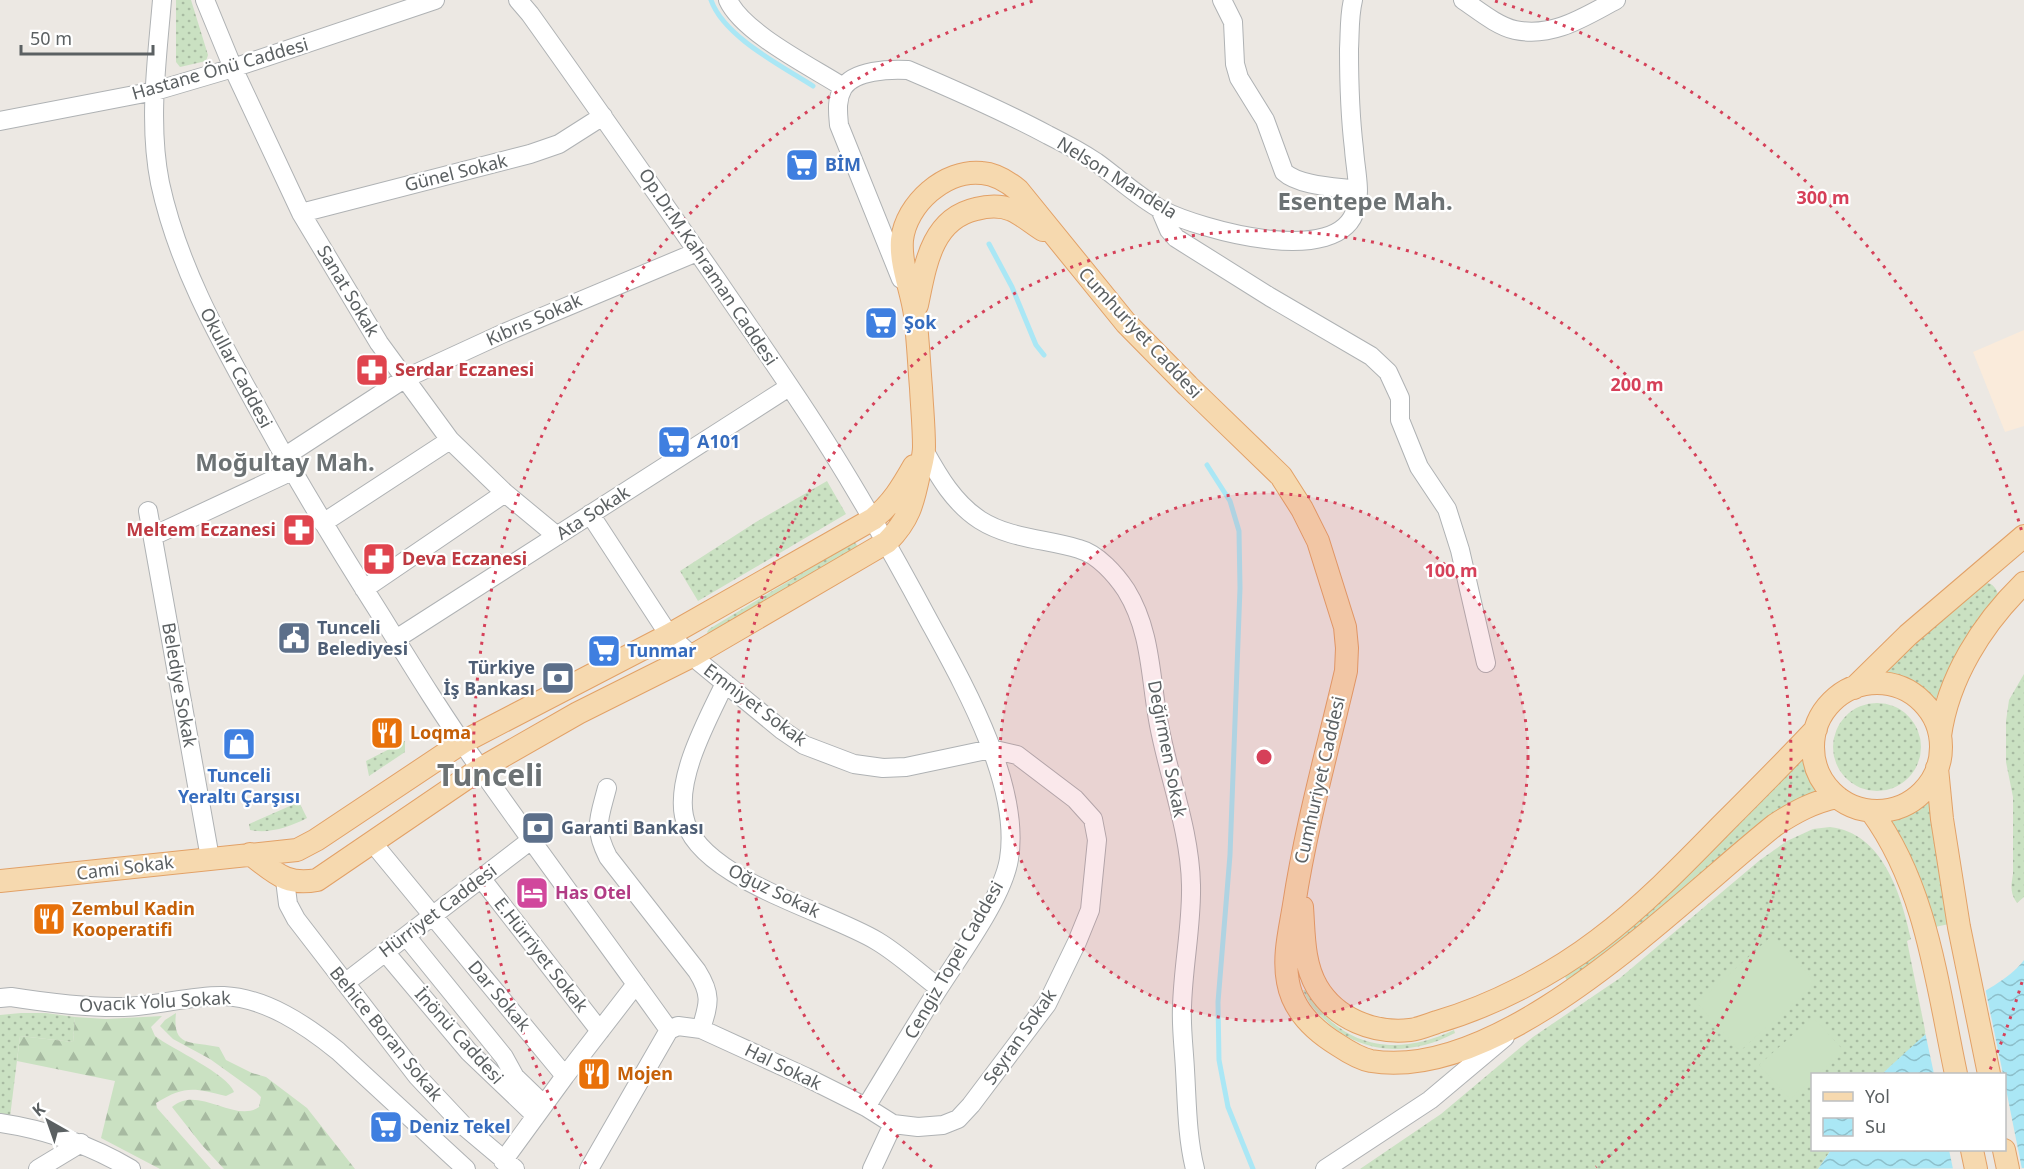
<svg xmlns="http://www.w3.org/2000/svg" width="2024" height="1169" font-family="'Noto Sans',sans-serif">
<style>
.commercial{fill:#faebdb}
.grass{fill:url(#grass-dots)}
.forest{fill:url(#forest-firs)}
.pitch{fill:#cae1c2}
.water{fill:url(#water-waves)}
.pier{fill:#ece8e3}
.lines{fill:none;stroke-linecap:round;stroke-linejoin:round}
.stream{stroke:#aae7f5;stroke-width:5}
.minor-casing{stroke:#afb2b4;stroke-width:20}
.major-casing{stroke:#e2a167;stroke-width:24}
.minor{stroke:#fff;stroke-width:18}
.major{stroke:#f6d9af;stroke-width:22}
.ring{fill:none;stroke:#d64059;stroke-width:3;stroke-dasharray:3 6}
.labels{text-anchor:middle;stroke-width:4.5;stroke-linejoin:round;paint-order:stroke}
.street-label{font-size:18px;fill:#5b6062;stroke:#fff}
.shop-label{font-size:18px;font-weight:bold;fill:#366cbe;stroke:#fff;text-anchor:start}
.health-label{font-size:18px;font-weight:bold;fill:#be3a42;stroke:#fff;text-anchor:start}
.service-label{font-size:18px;font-weight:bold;fill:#4e5e75;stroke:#fff;text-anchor:start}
.food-label{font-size:18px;font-weight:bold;fill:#c56008;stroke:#fff;text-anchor:start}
.hotel-label{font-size:18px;font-weight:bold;fill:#b23c85;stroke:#fff;text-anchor:start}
.district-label{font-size:24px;font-weight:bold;fill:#6c7274;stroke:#fff}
.town-label{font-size:30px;font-weight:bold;fill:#6c7274;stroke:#fff}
.centre{fill:#d64059;stroke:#fff;stroke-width:3}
.ring-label{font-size:18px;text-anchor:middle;font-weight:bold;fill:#d64059;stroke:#fff;stroke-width:4.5;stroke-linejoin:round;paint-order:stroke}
</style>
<defs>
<pattern id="grass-dots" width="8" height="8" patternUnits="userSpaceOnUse" patternTransform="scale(1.5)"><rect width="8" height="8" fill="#cae1c2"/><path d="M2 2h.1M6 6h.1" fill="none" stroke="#a7baa1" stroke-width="1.8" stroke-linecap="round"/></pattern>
<pattern id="forest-firs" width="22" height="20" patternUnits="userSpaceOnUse" patternTransform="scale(1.5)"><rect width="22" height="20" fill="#cae1c2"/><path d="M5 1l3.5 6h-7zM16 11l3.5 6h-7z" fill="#a7baa1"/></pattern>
<pattern id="water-waves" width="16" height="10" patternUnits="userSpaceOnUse" patternTransform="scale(1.5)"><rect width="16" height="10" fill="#aae7f5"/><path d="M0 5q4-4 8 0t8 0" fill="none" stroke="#8dbfca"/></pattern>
</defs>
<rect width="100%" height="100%" fill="#ece8e3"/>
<path class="commercial" d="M2024,330V426L2005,432L1973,352Z"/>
<path class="grass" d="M176,0H191L208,55L206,61L180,67L176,62Z
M827,481L846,514L698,601L680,571L756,522Z
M854,542L858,546V548L709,635L707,632L709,629Z
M1985,582C1994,584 1997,589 1999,598L1951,669L1935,700C1918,683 1899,675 1875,676Z
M2024,674V897L2017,903C2010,893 2011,886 2013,874V797L2006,762V721L2009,700Z
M1833 747a44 44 0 1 1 88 0a44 44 0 1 1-88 0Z
M405,741V752L369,776L366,761Z
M1806,749L1810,769L1823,792L1608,958L1567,981L1564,974Z
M1931,798L1949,924L1935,927L1887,818L1915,810Z
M299,802L307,818C290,827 269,834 250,830L249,824Z
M1830,827C1883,833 1901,894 1911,939L1907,941L1926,1035L1882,1074H1812V1150H1831L1818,1169H1360L1441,1114L1533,1037L1620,978L1760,860L1787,841L1813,829Z
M1303,990H1305C1341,1048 1395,1058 1454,1030L1455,1033C1412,1056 1362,1056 1325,1020C1315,1011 1308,1003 1303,990Z
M21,1013H46L75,1017L73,1042L20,1036L10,1117L0,1115V1015Z"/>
<path class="forest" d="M176,1013C172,1048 191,1041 219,1047L226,1060L252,1073L266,1077L307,1108L355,1169H224L201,1144L172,1107C197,1084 236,1124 259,1107L261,1097L256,1092L210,1059L173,1039L160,1026L165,1020Z
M162,1016L151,1027L155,1036C172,1049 228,1074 234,1092L226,1096C194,1088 185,1085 156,1103L157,1108L211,1169H160L101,1138L115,1081L17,1061L20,1036L73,1042L75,1017L106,1019Z"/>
<path class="pitch" d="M1773,935L1816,983L1740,1051L1697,1003Z
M1813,1017L1844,1051L1818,1074H1812V1079L1790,1099L1759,1065Z"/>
<path class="water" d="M2024,960V1168L1818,1169L1831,1150H2004V1074H1882C1907,1051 1932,1027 1960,1007C1981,992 2009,980 2024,960Z"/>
<path class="pier" d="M1985,987L2003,1074H1934L1925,1032L1957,1006Z
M2005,1084L2022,1169H1953L1949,1150H2004Z"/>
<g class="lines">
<path class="stream" d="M711,0C724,37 782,66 813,86
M989,244L1012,287L1036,345L1044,355
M1207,465L1230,501L1239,531L1240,588L1230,855L1218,1002L1219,1060L1228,1107L1253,1169"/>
<defs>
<path id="minor" d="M162,0C157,60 148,123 160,183C179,271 224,347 267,425C303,491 342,554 382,617C414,669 446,721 482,771C543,858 607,943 669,1030
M205,0L233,68L301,213L379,343L450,440L505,493L557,536
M518,0L530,14C593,102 655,191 717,280C755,336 795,392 831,450C866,506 898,563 929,621C964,685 1021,785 1009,859C1003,897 960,955 939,988C914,1027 890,1068 866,1107
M728,0C743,33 812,67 843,87
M1222,0L1233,22L1235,64L1239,78L1265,120L1284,172C1299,186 1337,187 1357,190
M1463,0C1478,10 1497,26 1515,30C1553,38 1584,17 1616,0
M0,121L155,91L233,68L435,0
M1160,209L1169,230L1176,238L1270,297L1371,356L1388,372L1400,398V420L1419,467L1447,509L1460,550L1486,663
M301,213L530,154L559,144L603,116
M901,279L839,125C838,113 836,100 843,88C854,70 890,69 908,70C955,90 1003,111 1048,135C1064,143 1081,152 1096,162C1117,177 1138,197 1162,210C1199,229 1341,270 1356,208C1361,190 1355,167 1354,149C1350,116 1349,83 1349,49C1350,33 1349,16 1353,0
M924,450C939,477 954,503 980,520C1010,539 1047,539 1079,549C1098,554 1116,575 1126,590C1152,632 1150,679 1159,725C1169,778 1190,831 1191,885C1192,925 1183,966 1182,1007C1181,1028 1184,1049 1185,1070C1187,1103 1187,1137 1195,1169
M284,457L404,379L504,333L697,252
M148,511L210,858
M590,514L669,635L692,656L782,730L804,745L854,764L883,768L906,767L991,749L1017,755L1075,799L1093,819L1097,840L1090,910L1077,942L1047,1004L971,1105L958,1119L943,1125L918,1127L893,1124L866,1107L806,1077L701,1029L678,1026L669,1030
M323,523L450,440
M153,536L292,471
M364,589L505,493
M396,639L789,387
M725,683C708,719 676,776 684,816C695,878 828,911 877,941C899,954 919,973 939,988
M607,788C599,819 593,827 608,857L697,971C712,995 709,1003 701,1029
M372,842L565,1076
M481,878L600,1031
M285,880L288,904L296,919L417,1076L464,1126L515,1169
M406,936L504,1057L515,1077L544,1105
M385,952L469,1052L536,1116
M345,983L531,840
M0,998L11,997C49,1003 86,1008 124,1007C158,1006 191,995 224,996C266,998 306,1025 338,1051L466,1169
M0,1123C47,1130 90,1145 131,1169
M503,1161L565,1076L636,984
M38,1169L81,1143
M589,1169L669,1030
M872,1169L893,1124
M1325,1169L1430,1100L1505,1037"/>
<path id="major" d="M917,305C925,267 931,219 976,209C988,206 1000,205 1012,210C1023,215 1033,224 1043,230
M1813 747a64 64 0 1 1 128 0a64 64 0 1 1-128 0Z
M1854,688L1908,635L2024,536
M1940,736C1948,678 1982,624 2024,583
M1937,768L1942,819L1959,927L1989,1074
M1871,811C1927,887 1937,985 1956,1074
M250,854C275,872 285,886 317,880L480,769L578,713L692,656L887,542C909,520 913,503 919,474C921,465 924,456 924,447C924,427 922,408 921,388C919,364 918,339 915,315C912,291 900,265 902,240C906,204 945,169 982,173C996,174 1007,181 1018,190L1126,323L1188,386L1281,476L1302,509L1318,541L1345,627L1347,648L1346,671C1328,748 1306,826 1294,905C1290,930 1283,956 1288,982C1293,1010 1315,1031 1338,1045C1347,1051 1361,1059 1371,1061C1504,1083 1678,902 1775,825C1795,812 1813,802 1837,797
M0,881L297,850L316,840L463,742L669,635L873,519C892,504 902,487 914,466
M1302,907C1304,934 1303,963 1317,987C1336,1019 1374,1034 1410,1030C1419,1029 1428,1025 1437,1022C1492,1006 1552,975 1598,940C1642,907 1682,866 1721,826C1753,794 1785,762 1816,729
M1972,1150L1976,1169
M2004,1150L2008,1169"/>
</defs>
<use href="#minor" class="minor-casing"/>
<use href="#major" class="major-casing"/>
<use href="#minor" class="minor"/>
<use href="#major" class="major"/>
</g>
<circle cx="1264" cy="757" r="264" fill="#d64059" fill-opacity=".12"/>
<g class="ring">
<circle cx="1264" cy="757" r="264"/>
<path d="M932 1167A527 527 0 1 1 1596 1167"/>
<path d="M2022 982A791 791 0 0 1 1989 1072M586 1164A791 791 0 0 1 1033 1M1495 1A791 791 0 0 1 2022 532"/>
</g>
<defs>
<symbol id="supermarket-square" viewBox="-11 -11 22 22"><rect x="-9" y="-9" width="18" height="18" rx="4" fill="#3f7fe0" stroke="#fff"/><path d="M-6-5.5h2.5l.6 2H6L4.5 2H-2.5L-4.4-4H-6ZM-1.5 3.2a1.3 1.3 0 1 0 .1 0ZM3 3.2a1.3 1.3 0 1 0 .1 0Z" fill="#fff"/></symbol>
<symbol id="pharmacy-square" viewBox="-11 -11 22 22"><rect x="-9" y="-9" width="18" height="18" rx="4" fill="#e0444e" stroke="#fff"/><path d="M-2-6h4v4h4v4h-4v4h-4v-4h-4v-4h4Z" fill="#fff"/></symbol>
<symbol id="civic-square" viewBox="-11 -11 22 22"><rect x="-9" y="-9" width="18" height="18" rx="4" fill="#5c6f8a" stroke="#fff"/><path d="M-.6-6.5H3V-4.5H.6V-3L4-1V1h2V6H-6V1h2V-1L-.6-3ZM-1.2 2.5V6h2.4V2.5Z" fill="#fff"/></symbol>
<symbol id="bank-square" viewBox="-11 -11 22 22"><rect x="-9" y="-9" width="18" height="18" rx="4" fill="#5c6f8a" stroke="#fff"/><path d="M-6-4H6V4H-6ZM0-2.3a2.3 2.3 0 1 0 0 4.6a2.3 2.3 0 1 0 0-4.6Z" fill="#fff"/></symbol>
<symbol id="restaurant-square" viewBox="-11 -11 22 22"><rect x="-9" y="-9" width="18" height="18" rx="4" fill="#e8710a" stroke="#fff"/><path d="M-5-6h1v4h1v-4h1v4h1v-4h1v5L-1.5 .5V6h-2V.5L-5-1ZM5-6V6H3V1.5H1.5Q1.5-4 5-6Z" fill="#fff"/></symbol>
<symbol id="shop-square" viewBox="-11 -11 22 22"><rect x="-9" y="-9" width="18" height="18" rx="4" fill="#3f7fe0" stroke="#fff"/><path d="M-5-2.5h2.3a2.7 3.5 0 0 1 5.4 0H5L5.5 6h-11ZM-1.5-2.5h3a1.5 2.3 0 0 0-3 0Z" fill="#fff"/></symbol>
<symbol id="hotel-square" viewBox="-11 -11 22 22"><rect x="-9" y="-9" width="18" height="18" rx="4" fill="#d1479c" stroke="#fff"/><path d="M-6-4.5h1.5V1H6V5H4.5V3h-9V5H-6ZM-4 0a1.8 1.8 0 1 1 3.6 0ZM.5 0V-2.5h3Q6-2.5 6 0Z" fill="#fff"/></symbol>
</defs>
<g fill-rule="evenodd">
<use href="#supermarket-square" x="783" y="146" width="38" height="38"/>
<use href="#supermarket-square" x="862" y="304" width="38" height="38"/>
<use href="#pharmacy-square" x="353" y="351" width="38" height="38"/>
<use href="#supermarket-square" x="655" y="423" width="38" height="38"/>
<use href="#pharmacy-square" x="280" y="511" width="38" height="38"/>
<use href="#pharmacy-square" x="360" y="540" width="38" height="38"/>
<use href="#civic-square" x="275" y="619" width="38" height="38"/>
<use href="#supermarket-square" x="585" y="632" width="38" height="38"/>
<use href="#bank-square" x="539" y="659" width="38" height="38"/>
<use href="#restaurant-square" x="368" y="714" width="38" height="38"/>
<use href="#shop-square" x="220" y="725" width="38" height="38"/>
<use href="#bank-square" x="519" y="809" width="38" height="38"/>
<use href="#hotel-square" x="513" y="874" width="38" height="38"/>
<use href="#restaurant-square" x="30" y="900" width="38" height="38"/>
<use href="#restaurant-square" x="575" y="1055" width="38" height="38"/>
<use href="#supermarket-square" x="367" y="1108" width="38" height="38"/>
</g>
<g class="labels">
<g class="street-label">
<text transform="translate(220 69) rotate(-16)" y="6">Hastane Önü Caddesi</text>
<text transform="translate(456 173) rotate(-14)" y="6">Günel Sokak</text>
<text transform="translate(1117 178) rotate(32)" y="6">Nelson Mandela</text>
<text transform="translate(708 267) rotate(56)" y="6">Op.Dr.M.Kahraman Caddesi</text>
<text transform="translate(348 291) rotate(59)" y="6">Sanat Sokak</text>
<text transform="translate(534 320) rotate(-24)" y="6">Kıbrıs Sokak</text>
<text transform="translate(1140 333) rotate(47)" y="6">Cumhuriyet Caddesi</text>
<text transform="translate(236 368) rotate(62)" y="6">Okullar Caddesi</text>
<text transform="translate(593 513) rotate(-33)" y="6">Ata Sokak</text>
<text transform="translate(179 685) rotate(80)" y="6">Belediye Sokak</text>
<text transform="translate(755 705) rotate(37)" y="6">Emniyet Sokak</text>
<text transform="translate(1167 749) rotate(79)" y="6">Değirmen Sokak</text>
<text transform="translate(1320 780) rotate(-77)" y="6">Cumhuriyet Caddesi</text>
<text transform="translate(125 868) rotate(-7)" y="6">Cami Sokak</text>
<text transform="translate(774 891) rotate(26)" y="6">Oğuz Sokak</text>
<text transform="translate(438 911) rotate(-37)" y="6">Hürriyet Caddesi</text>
<text transform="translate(541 955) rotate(52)" y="6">E.Hürriyet Sokak</text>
<text transform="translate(954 960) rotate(-60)" y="6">Cengiz Topel Caddesi</text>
<text transform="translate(499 996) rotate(50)" y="6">Dar Sokak</text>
<text transform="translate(155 1002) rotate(-3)" y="6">Ovacık Yolu Sokak</text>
<text transform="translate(386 1034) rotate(51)" y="6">Behice Boran Sokak</text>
<text transform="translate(459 1036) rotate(48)" y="6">İnönü Caddesi</text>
<text transform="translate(1020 1037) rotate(-55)" y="6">Seyran Sokak</text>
<text transform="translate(783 1067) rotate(26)" y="6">Hal Sokak</text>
</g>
<g class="shop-label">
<text x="825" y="171">BİM</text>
<text x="904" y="329">Şok</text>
<text x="697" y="448">A101</text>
<text x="627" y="657">Tunmar</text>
<text x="239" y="782" text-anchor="middle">Tunceli<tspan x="239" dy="21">Yeraltı Çarşısı</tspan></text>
<text x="409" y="1133">Deniz Tekel</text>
</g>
<g class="health-label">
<text x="395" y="376">Serdar Eczanesi</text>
<text x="276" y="536" text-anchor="end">Meltem Eczanesi</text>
<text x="402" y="565">Deva Eczanesi</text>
</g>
<g class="service-label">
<text x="317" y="634">Tunceli<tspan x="317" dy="21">Belediyesi</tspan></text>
<text x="535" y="674" text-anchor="end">Türkiye<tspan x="535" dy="21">İş Bankası</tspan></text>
<text x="561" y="834">Garanti Bankası</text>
</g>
<g class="food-label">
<text x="410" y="739">Loqma</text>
<text x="72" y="915">Zembul Kadin<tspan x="72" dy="21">Kooperatifi</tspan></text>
<text x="617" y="1080">Mojen</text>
</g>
<g class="hotel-label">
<text x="555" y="899">Has Otel</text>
</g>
<g class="district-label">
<text x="1365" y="210">Esentepe Mah.</text>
<text x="285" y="471">Moğultay Mah.</text>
</g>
<g class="town-label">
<text x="490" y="786">Tunceli</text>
</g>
</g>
<circle cx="1264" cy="757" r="9" class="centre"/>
<g class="ring-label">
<text x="1823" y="204">300 m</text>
<text x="1637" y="391">200 m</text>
<text x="1451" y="577">100 m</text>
</g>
<rect x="1811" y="1073" width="195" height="78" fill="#ffffff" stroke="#bdbfc0" stroke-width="1.5"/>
<rect x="1823" y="1092" width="30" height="9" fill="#f6d9af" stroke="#bdbfc0" stroke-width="1.5"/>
<text x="1865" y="1103" font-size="18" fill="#5b6062">Yol</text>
<rect x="1823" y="1118" width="30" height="18" fill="url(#water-waves)" stroke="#bdbfc0" stroke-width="1.5"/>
<text x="1865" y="1133" font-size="18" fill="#5b6062">Su</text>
<g transform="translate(48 1121) rotate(320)" stroke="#ffffff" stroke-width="4.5" paint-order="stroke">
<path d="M0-4.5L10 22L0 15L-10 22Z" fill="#5b6062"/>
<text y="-9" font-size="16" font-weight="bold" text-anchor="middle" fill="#5b6062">K</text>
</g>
<path d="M21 45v9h132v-9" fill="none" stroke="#5b6062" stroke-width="3"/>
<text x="30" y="45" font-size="18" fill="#5b6062" stroke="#ffffff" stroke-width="4.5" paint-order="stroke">50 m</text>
</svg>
